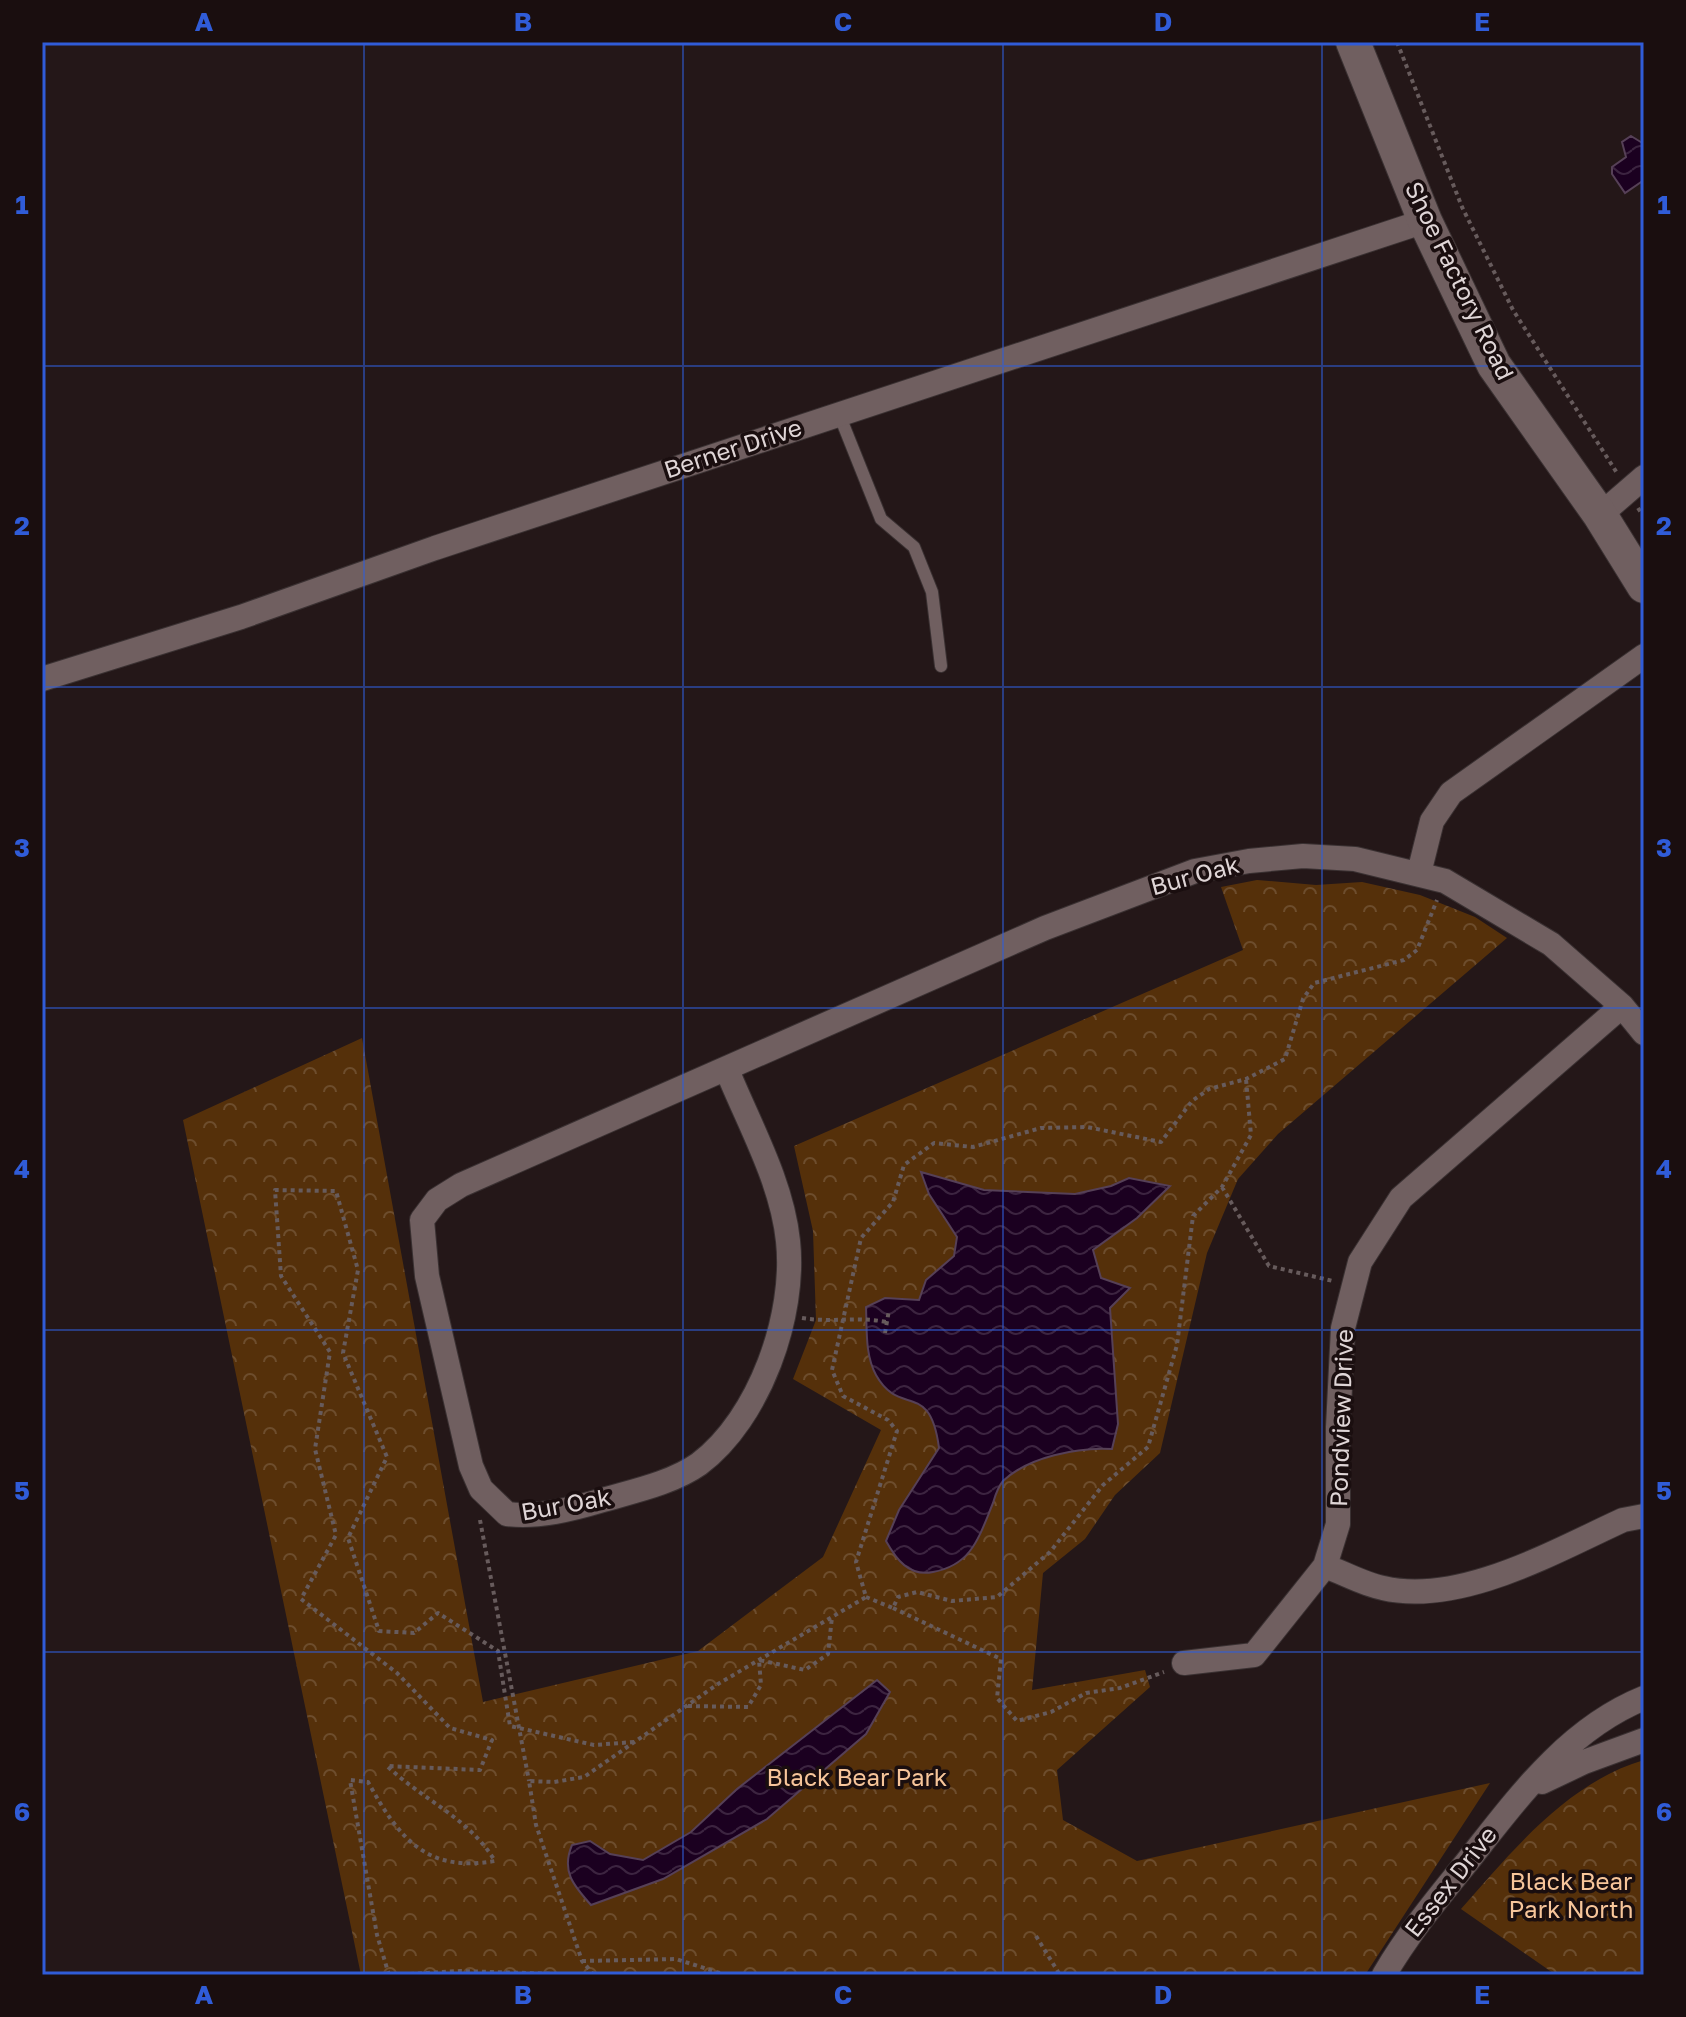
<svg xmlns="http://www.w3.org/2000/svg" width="1686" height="2017" font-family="'Golos Text',sans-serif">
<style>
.park{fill:url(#park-crowns)}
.water{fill:url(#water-waves);stroke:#564057;stroke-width:2}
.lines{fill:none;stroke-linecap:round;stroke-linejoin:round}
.lane-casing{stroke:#3a3132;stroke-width:14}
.street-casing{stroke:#3a3132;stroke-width:26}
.secondary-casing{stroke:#3a3132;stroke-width:36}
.path{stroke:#675b5c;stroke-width:4;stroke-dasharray:4 4;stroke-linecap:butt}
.lane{stroke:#705f60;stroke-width:12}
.street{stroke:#705f60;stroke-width:24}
.secondary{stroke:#705f60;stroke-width:34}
.grid{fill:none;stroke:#305cd8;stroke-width:2;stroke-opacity:0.55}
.labels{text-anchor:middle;stroke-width:7;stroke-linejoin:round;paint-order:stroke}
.street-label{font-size:24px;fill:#dfd5d6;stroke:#1a0e0f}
.park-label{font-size:24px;fill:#f7c59a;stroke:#1a0e0f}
.neatline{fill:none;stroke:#305cd8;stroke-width:3}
.grid-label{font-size:26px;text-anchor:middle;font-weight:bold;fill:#305cd8}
</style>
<defs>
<pattern id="park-crowns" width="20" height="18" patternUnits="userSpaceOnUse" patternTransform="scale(2)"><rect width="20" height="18" fill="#55300a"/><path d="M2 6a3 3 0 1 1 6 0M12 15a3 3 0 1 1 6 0" fill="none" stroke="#6d4d2d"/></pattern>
<pattern id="water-waves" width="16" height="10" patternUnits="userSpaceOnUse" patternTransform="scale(2)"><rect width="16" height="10" fill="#1b0020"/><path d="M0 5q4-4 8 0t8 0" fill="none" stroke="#3c2440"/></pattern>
</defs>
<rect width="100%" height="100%" fill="#241718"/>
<path class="park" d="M1257,880L1316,885L1362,882L1420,895L1475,917L1507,938L1278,1134L1238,1179L1207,1253L1160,1453L1115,1495L1085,1539L1043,1573L1032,1690L1145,1670L1150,1687L1057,1770L1063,1820L1137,1861L1490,1783L1365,1975H361L183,1120L362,1038L483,1702L698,1651L823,1557L881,1430L793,1379L816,1320L813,1231L794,1146L1243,950L1221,887Z
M1644,1760V1975H1556L1461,1909C1511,1852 1568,1782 1644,1760Z"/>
<path class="water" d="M1631,136L1644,144V180L1625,193L1612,174V167L1626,157L1622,142Z
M921,1172L984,1190L1075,1194L1111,1186L1129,1178L1170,1186L1137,1218L1093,1250L1101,1278L1130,1288L1110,1308L1118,1424L1112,1449C1078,1447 1028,1457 1003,1481C998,1487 995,1496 993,1503C979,1537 972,1565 933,1572C909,1577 896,1559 886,1541L899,1510L939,1448C930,1379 900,1418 876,1375C865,1355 867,1330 866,1307L885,1298L919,1300L926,1280L954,1256L957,1237L929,1194Z
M877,1680L890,1692L866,1734L767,1819L663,1879L591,1905C573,1885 561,1871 572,1845L590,1841L610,1854L643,1860L691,1832L737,1789Z"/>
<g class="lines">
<defs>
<path id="lane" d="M839,414L881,519L914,547L932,592L941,666"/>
<path id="street" d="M1600,515L1644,477
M42,679L241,617L435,548L1425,221
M1419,873L1432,821L1451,793L1644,656
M727,1070C749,1124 782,1182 788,1241C796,1315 760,1418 699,1464C672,1483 634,1491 603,1500C573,1509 538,1518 507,1514L481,1489L471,1466L427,1276L422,1220L437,1200L461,1185L1045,928L1195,871L1249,861L1303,856L1355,859L1445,881L1551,944L1622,1006L1644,1033
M1325,1566C1344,1573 1363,1584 1383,1588C1460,1606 1555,1551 1623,1520L1644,1516
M1184,1663L1254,1655L1325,1566L1338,1524V1427L1343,1328L1360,1262L1401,1198L1622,1006
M1542,1782L1584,1762L1644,1740
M1384,1975C1408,1934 1437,1899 1467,1862C1517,1799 1567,1729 1644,1698"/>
<path id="secondary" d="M1353,42L1425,221L1494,365L1600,515L1644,586"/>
</defs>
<use href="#lane" class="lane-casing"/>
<use href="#street" class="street-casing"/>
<use href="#secondary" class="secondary-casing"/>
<path class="path" d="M1397,42L1462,207L1513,310L1617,473
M1638,508L1644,517
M1222,1187L1269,1266L1333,1281
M802,1318C832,1323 857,1316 886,1322
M885,1333L889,1310
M480,1520L529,1781
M866,1597L893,1608L898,1597L917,1592L952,1601L997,1597L1050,1552L1103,1485L1148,1447L1177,1345L1193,1216L1222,1187L1251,1135L1246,1079
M893,1608L1001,1659L997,1698L1017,1721L1051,1712L1086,1693L1120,1688L1164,1672
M688,1706L748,1707L761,1685L759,1660L805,1670L828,1654L832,1617
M1036,1936L1060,1975
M582,1961L676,1959L726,1975
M389,1975L377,1935L350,1780L368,1782C399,1838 426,1873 495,1861C469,1818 423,1800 387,1766L480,1770L492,1740L450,1728L397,1673L301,1599L336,1535L315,1449L330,1352L281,1276L275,1190L336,1191L358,1270L343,1353L387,1457L348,1538L379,1631L414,1633L438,1613L498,1651L510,1726L594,1745L634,1742
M394,1975L460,1971L594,1975
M594,1975L582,1961L536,1825L529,1781L554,1782L584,1777L718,1684L866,1597L856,1562L897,1431L888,1420L843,1396L832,1370L861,1238L893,1202L904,1165L934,1143L973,1147L1041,1128L1087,1127L1161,1142L1192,1101L1209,1089L1246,1079L1285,1059L1303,999L1314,983L1404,960L1417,950L1437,900"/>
<use href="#lane" class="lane"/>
<use href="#street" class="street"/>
<use href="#secondary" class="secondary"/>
</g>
<path class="grid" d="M364,42V1975M683,42V1975M1003,42V1975M1322,42V1975M42,366H1644M42,687H1644M42,1008H1644M42,1330H1644M42,1652H1644"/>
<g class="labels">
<g class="street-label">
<text transform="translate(1459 281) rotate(64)" y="8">Shoe Factory Road</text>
<text transform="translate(733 449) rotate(-18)" y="8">Berner Drive</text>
<text transform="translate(1195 876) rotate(-15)" y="8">Bur Oak</text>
<text transform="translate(1342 1418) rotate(-88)" y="8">Pondview Drive</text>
<text transform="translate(566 1505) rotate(-10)" y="8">Bur Oak</text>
<text transform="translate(1451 1882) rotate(-52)" y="8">Essex Drive</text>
</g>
<g class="park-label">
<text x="857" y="1786">Black Bear Park</text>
<text x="1571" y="1890">Black Bear<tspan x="1571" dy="28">Park North</tspan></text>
</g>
</g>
<rect width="1686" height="2017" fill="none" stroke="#1a0e0f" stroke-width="88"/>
<rect x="44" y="44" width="1598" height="1929" class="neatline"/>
<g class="grid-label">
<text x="204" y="31">A</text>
<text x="523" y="31">B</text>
<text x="843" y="31">C</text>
<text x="1163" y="31">D</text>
<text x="1482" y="31">E</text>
<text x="22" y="214">1</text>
<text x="1664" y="214">1</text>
<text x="22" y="535">2</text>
<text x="1664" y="535">2</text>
<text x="22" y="857">3</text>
<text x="1664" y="857">3</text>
<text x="22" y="1178">4</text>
<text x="1664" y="1178">4</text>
<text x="22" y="1500">5</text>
<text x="1664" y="1500">5</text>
<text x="22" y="1821">6</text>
<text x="1664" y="1821">6</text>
<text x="204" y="2004">A</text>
<text x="523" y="2004">B</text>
<text x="843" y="2004">C</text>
<text x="1163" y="2004">D</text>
<text x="1482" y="2004">E</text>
</g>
</svg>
